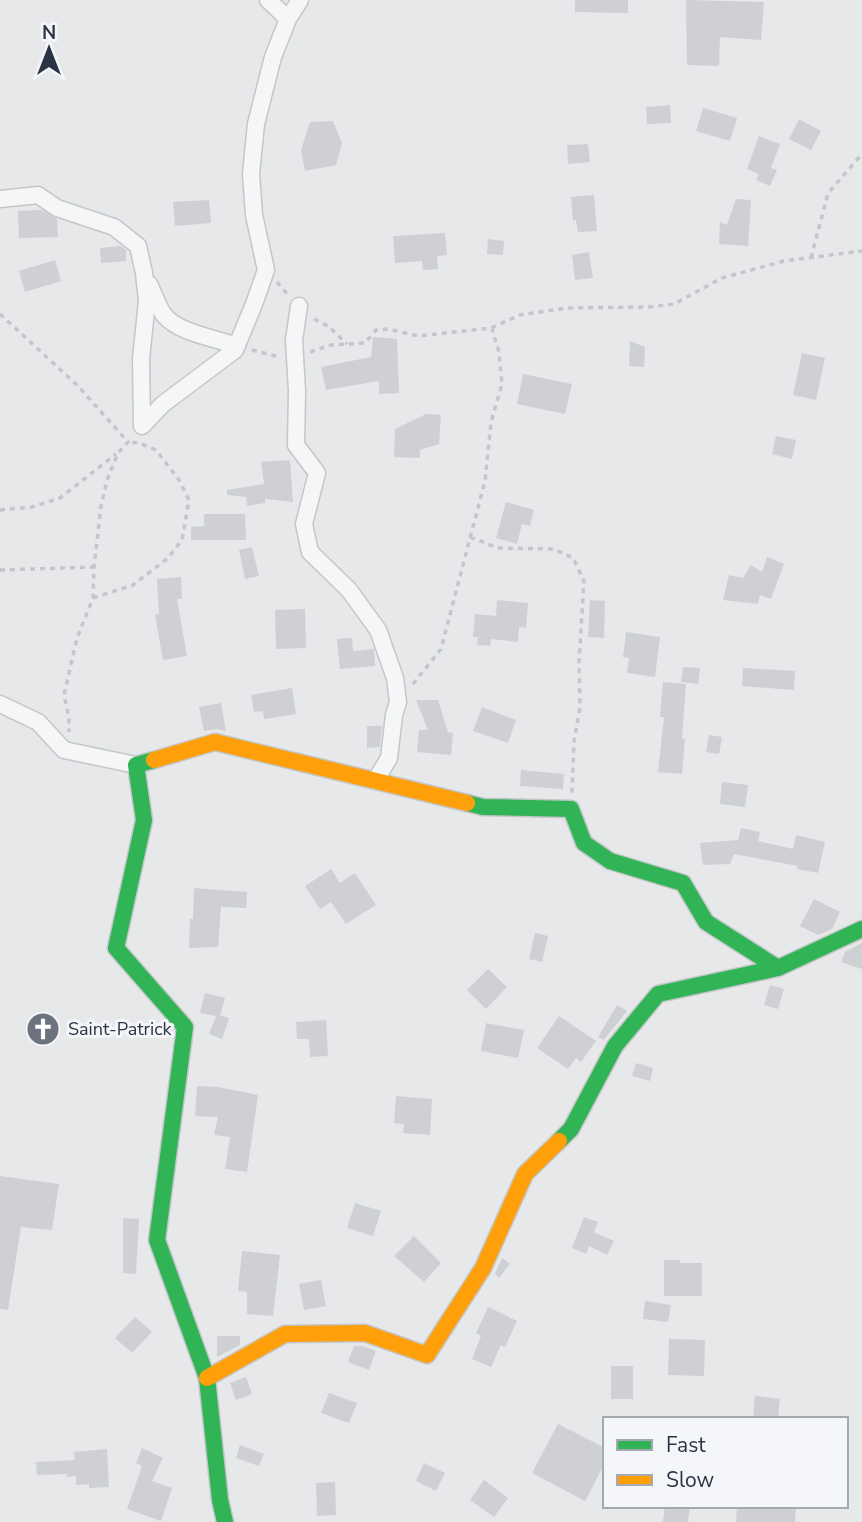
<svg xmlns="http://www.w3.org/2000/svg" width="862" height="1522" font-family="'Nunito Sans',sans-serif">
<style>
.building{fill:#ced0d3}
.lines{fill:none;stroke-linecap:round;stroke-linejoin:round}
.street-casing{stroke:#c4c6c8;stroke-width:19}
.fast-casing{stroke:#c4c6c8;stroke-width:19}
.slow-casing{stroke:#c4c6c8;stroke-width:19}
.path{stroke:#c5c6ca;stroke-width:3.5;stroke-dasharray:5 5;stroke-linecap:butt}
.street{stroke:#f5f6f7;stroke-width:16}
.fast{stroke:#30b455;stroke-width:16}
.slow{stroke:#ff9f0a;stroke-width:16}
.labels{text-anchor:middle;stroke-width:6;stroke-linejoin:round;paint-order:stroke}
.poi-label{font-size:18px;fill:#2b3445;stroke:#f4f6f9;text-anchor:start}
</style>
<rect width="100%" height="100%" fill="#e6e8ea"/>
<path class="building" d="M575,0H628V13L575,12Z
M686,0L764,2L761,40L720,37L719,66L687,65Z
M670,105L671,123L647,124L646,107Z
M703,108L737,118L730,141L696,131Z
M799,119L821,131L811,150L789,139Z
M333,121L342,143L336,165L305,171L301,150L310,122Z
M759,136L780,144L771,168L777,170L770,186L756,180L759,174L747,169Z
M588,144L590,162L568,164L567,145Z
M594,195L597,231L578,232L576,220L573,221L571,197Z
M736,199L751,200L748,246L719,244L720,222L727,225Z
M209,200L211,223L175,226L173,202Z
M42,210L57,219L58,237L19,238L18,211Z
M445,233L447,255L437,256L438,269L423,270L422,261L395,263L393,236Z
M488,239L504,241L503,255L487,254Z
M121,246L126,250V261L101,263L100,248Z
M589,252L593,278L575,280L572,255Z
M55,260L61,281L25,292L19,271Z
M373,337L397,339L399,393L379,394V381L326,390L321,367L371,357Z
M630,341L645,347L644,367L629,366Z
M802,353L825,358L816,400L793,395Z
M523,374L572,384L565,414L517,404Z
M426,414L441,415L439,444L420,450V458L394,457L395,429Z
M776,436L796,440L792,459L772,454Z
M290,460L293,502L265,499V503L247,506L246,497L227,495V490L264,484L261,462Z
M506,502L534,510L530,526L522,524L517,544L496,538Z
M204,514H245L246,540H191V527L204,526Z
M252,547L259,576L245,579L239,550Z
M767,557L784,564L771,599L760,595L758,604L723,600L729,575L743,578L751,565L762,572Z
M181,577L182,599H177L187,656L163,660L155,615L159,614L157,579Z
M497,600L528,603L526,628L519,627L518,642L491,639L490,646L477,645L478,637H473L475,614L496,616Z
M590,600L605,601L604,638L588,637Z
M305,609L306,648L276,649L275,610Z
M626,632L660,637L655,677L627,673L629,658L623,657Z
M352,638L353,651L374,649L375,666L340,669L337,639Z
M683,667L700,668L698,684L681,682Z
M743,668L795,671L794,690L742,686Z
M663,682L686,684L682,738L685,739L682,774L658,772L664,717H660Z
M292,688L296,714L264,719L263,711L254,712L251,695Z
M416,700H438L448,732L453,733L451,755L417,752L419,730H428Z
M221,703L226,731L217,729L204,731L199,707Z
M482,707L516,720L508,743L473,731Z
M367,726H382L380,747L367,748Z
M709,735L722,737L719,754L706,752Z
M521,770L564,774L563,789L520,786Z
M722,782L748,785L745,807L720,804Z
M741,828L760,832L758,841L793,849L796,835L825,842L818,873L797,869L798,866L734,854L730,864L703,865L700,843L738,840Z
M331,869L340,883L355,873L376,905L346,924L331,902L320,909L305,886Z
M194,888L247,892L246,908L221,907L218,947L189,948L190,919H193Z
M814,899L840,912L832,929L818,935L800,926Z
M535,933L548,936L542,962L529,959Z
M862,943V969L841,962L845,952Z
M488,969L507,987L486,1009L467,990Z
M770,985L784,989L778,1009L764,1005Z
M205,993L225,998L220,1015L229,1018L222,1039L209,1034L216,1016L200,1013Z
M617,1005L627,1011L604,1040L598,1037Z
M559,1016L596,1041L581,1062L576,1058L568,1069L537,1048Z
M326,1020L328,1056L310,1057L309,1039H297L296,1022Z
M486,1023L524,1030L518,1058L481,1051Z
M636,1063L653,1068L650,1081L632,1076Z
M197,1086L218,1087L258,1095L247,1172L225,1169L230,1137L214,1135L218,1117L195,1116Z
M396,1096L432,1099L430,1135L403,1133L404,1124L394,1123Z
M0,1176L59,1184L52,1230L21,1227L8,1310L0,1309Z
M355,1203L381,1211L373,1236L347,1228Z
M584,1217L598,1222L594,1232L614,1241L607,1255L589,1246L586,1254L572,1248Z
M123,1218L139,1219L136,1274L123,1273Z
M414,1236L441,1263L424,1282L394,1256Z
M242,1251L280,1255L273,1316L247,1314V1292L238,1291Z
M502,1258L510,1264L499,1278L495,1274Z
M664,1260H680V1263H702V1296H664Z
M321,1280L326,1306L304,1310L299,1284Z
M645,1301L671,1305L668,1322L643,1319Z
M488,1307L517,1321L505,1347L501,1345L491,1367L472,1359L481,1336L476,1333Z
M135,1317L152,1332L132,1353L115,1338Z
M217,1336H240V1345L217,1357Z
M669,1339L705,1340L704,1376L668,1375Z
M354,1346H363L376,1351L369,1370L348,1362Z
M611,1366H633V1399H611Z
M246,1377L252,1394L236,1400L230,1383Z
M329,1393L357,1403L349,1423L321,1413Z
M755,1396L780,1399L778,1419H753Z
M558,1424L605,1448V1463L585,1501L532,1473Z
M240,1445L264,1454L259,1466L236,1458Z
M142,1448L163,1458L152,1481L172,1488L161,1521L127,1509L142,1466L136,1463Z
M107,1449L109,1487L89,1488V1484L76,1485V1476L67,1477V1474L37,1475L36,1462L75,1460L74,1452Z
M424,1463L445,1473L436,1491L416,1481Z
M484,1480L508,1498L494,1517L470,1500Z
M335,1482L336,1515L317,1516L316,1483Z
M665,1506H690L688,1522H663Z
M737,1506H796L795,1522H736Z"/>
<g class="lines">
<defs>
<path id="street" d="M268,0L288,19
M0,199L38,195L57,208L114,227L138,246L144,273L147,301L141,359L142,426L163,404L235,350L254,304L266,270L254,215L251,174L256,124L273,57L288,19L300,0
M149,284C154,294 158,307 164,315C178,333 216,338 237,346
M299,306L294,340L297,391L296,445L317,473L304,524L310,552L349,590L378,630L395,678L398,702L394,715L389,758L375,781
M0,704L38,722L64,750L136,765"/>
<path id="fast" d="M154,760L136,765L144,820L116,948L185,1027L157,1240L207,1378L220,1500L225,1522
M467,803L483,807L571,809L584,843L610,861L683,883L706,922L778,968
M559,1141L571,1129L615,1046L658,994L778,968L862,929"/>
<path id="slow" d="M154,760L215,742L467,803
M207,1378L285,1334L365,1333L427,1355L483,1268L525,1174L559,1141"/>
</defs>
<use href="#street" class="street-casing"/>
<use href="#fast" class="fast-casing"/>
<use href="#slow" class="slow-casing"/>
<path class="path" d="M811,258L828,193L862,154
M277,282L288,295
M0,314L77,385L128,442L118,453L107,480L101,506L94,567L93,598L77,638L64,695L69,718V732
M314,319L328,326L347,344
M252,350L279,357
M310,352L331,345L365,343L376,330L388,329L418,336L491,328L520,315L567,308L649,307L674,304L722,278L784,261L862,251
M0,510L32,507L60,498L116,454
M470,537L498,548L554,549L573,558L584,581L579,662L580,708L574,741L572,793
M0,570L94,567
M93,598L133,585L168,558L182,540L189,500L179,480L156,450L139,443L128,442
M413,684L441,649L485,481L491,422L502,384L499,352L492,329"/>
<use href="#street" class="street"/>
<use href="#fast" class="fast"/>
<use href="#slow" class="slow"/>
</g>
<defs>
<symbol id="church-disc" viewBox="-11 -11 22 22"><circle r="9.5" fill="#6c737f" stroke="#f4f6f9"/><path d="M-1.2-6h2.4v3.5h3.3v2.4h-3.3V6h-2.4V-.1h-3.3v-2.4h3.3Z" fill="#fff"/></symbol>
</defs>
<g fill-rule="evenodd">
<use href="#church-disc" x="24" y="1010" width="38" height="38"/>
</g>
<g class="labels">
<g class="poi-label">
<text x="68" y="1035">Saint-Patrick</text>
</g>
</g>
<rect x="603" y="1417" width="245" height="91" fill="#f4f6f9" stroke="#a4a8b1" stroke-width="2"/>
<rect x="617" y="1440" width="35" height="10" fill="#30b455" stroke="#a4a8b1" stroke-width="2"/>
<text x="666" y="1452" font-size="21" fill="#2b3445">Fast</text>
<rect x="617" y="1475" width="35" height="10" fill="#ff9f0a" stroke="#a4a8b1" stroke-width="2"/>
<text x="666" y="1487" font-size="21" fill="#2b3445">Slow</text>
<g transform="translate(49 49)" stroke="#f4f6f9" stroke-width="5" paint-order="stroke">
<path d="M0-5L12 26L0 18L-12 26Z" fill="#2b3445"/>
<text y="-10" font-size="19" font-weight="bold" text-anchor="middle" fill="#2b3445">N</text>
</g>
</svg>
